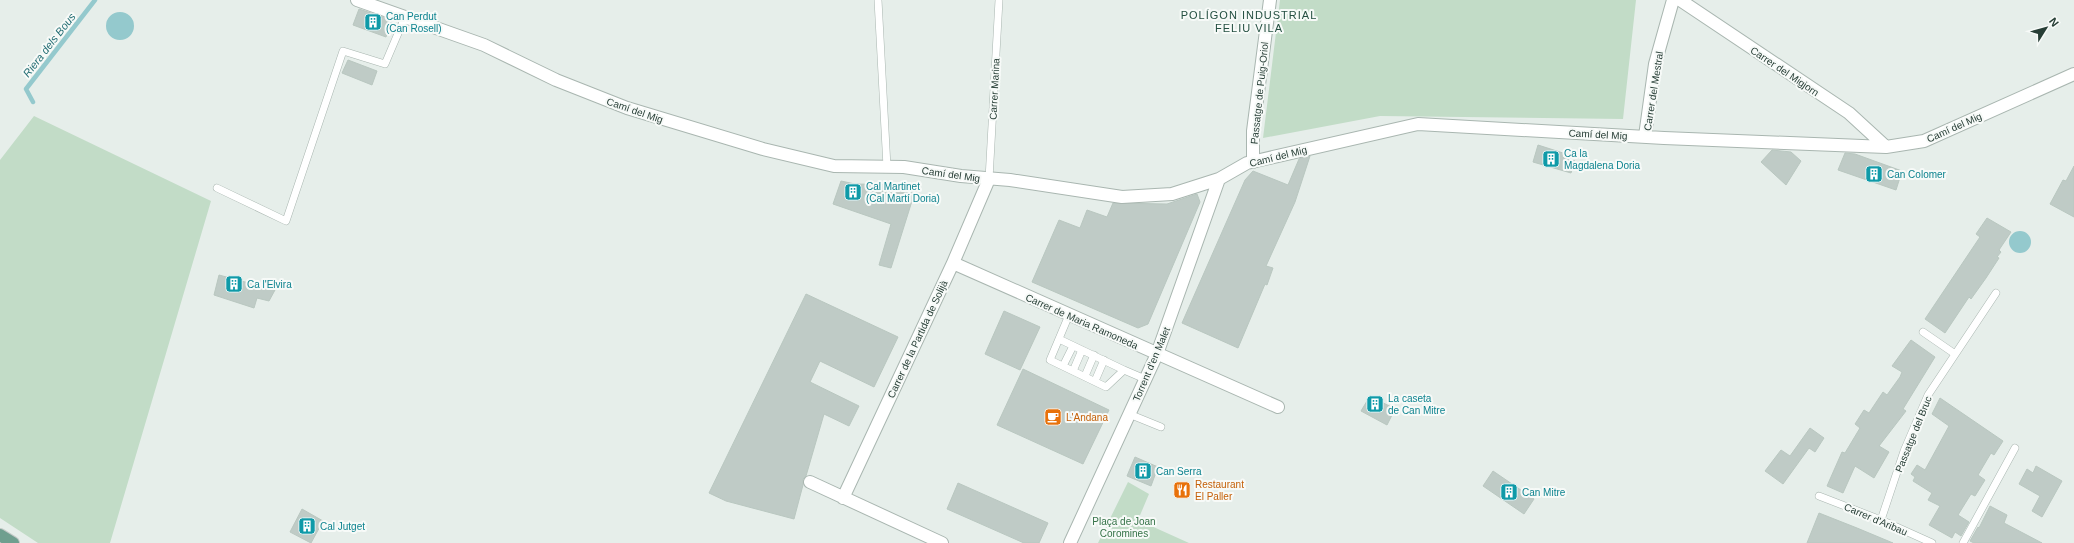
<svg xmlns="http://www.w3.org/2000/svg" width="2074" height="543" font-family="Arial,sans-serif">
<style>
.green{fill:#c2dcc7}
.water{fill:#94c9cd}
.lines{fill:none;stroke-linecap:round;stroke-linejoin:round}
.stream{stroke:#94c9cd;stroke-width:4.5}
.building{fill:#bfcbc6;stroke:#b9c7c0}
.service-casing{stroke:#a9b6b0;stroke-width:8}
.minor-casing{stroke:#a9b6b0;stroke-width:14}
.primary-casing{stroke:#c3c9c7;stroke-width:14}
.service{stroke:#fff;stroke-width:7}
.minor{stroke:#fff;stroke-width:12}
.primary{stroke:#6f9f8f;stroke-width:12}
.labels{text-anchor:middle;stroke-width:4;stroke-linejoin:round;paint-order:stroke}
.culture-label{font-size:10px;fill:#0d838f;stroke:#f7faf8;text-anchor:start}
.street-label{font-size:10px;fill:#273e36;stroke:#f7faf8}
.food-label{font-size:10px;fill:#c56008;stroke:#f7faf8;text-anchor:start}
.park-label{font-size:10px;fill:#347247;stroke:#f7faf8}
.neighbourhood-label{font-size:11px;letter-spacing:1px;fill:#244f41;stroke:#f7faf8}
.water-label{font-size:11px;font-style:italic;fill:#266f75;stroke:#f7faf8}
</style>
<rect width="100%" height="100%" fill="#e6eeea"/>
<path class="green" d="M1280,0H1636L1623,119L1380,116L1263,138Z
M34,116L211,201L110,543H38L0,518V160Z
M1128,482L1149,494L1138,520L1189,543H1098Z"/>
<path class="water" d="M106 26a14 14 0 1 1 28 0a14 14 0 1 1-28 0Z
M2009 242a11 11 0 1 1 22 0a11 11 0 1 1-22 0Z"/>
<g class="lines">
<path class="stream" d="M33,102L26,89L95,0"/>
</g>
<path class="building" d="M359,9L392,20L386,37L353,25Z
M348,60L377,71L372,85L342,73Z
M1538,145L1563,153L1562,157L1575,161L1571,173L1533,162Z
M1772,150L1791,152L1801,161L1786,185L1761,162Z
M1845,153L1855,154L1902,171L1896,190L1838,170Z
M1310,156L1295,202L1266,266L1273,268L1267,285L1265,284L1238,348L1182,323L1245,180L1253,171L1288,185L1299,159Z
M2074,166V217L2050,204L2063,180L2066,181Z
M841,181L855,184L917,185L891,268L879,265L891,224L833,204Z
M1197,194L1200,202L1148,324L1138,328L1032,282L1059,220L1080,228L1087,210L1107,217L1113,203L1167,204Z
M1987,218L2011,232L1999,250L2001,252L1997,257L1999,258L1986,278L1971,299L1969,297L1945,333L1925,319L1980,237L1976,234Z
M219,275L275,290L269,301L257,298L254,308L214,295Z
M806,294L898,337L874,387L820,361L810,382L859,406L849,426L824,414L806,476L803,479V485L794,519L726,501L709,493Z
M1004,311L1040,327L1020,370L985,354Z
M1911,340L1935,357L1903,409L1906,411L1879,446L1889,452L1874,478L1855,466L1843,493L1827,486L1842,452L1845,453L1860,428L1855,424L1864,410L1869,413L1883,392L1887,395L1900,377L1902,372L1892,366Z
M1023,369L1109,410L1083,464L997,425Z
M1370,396L1395,409L1387,425L1361,411Z
M1940,398L2003,441L1994,455L1991,453L1978,475L1985,480L1975,496L1971,494L1958,515L1969,522L1961,536L1955,532L1952,538L1929,525L1940,506L1928,500L1932,493L1913,481L1915,477L1911,474L1917,465L1925,470L1949,426L1932,414Z
M1810,428L1824,438L1815,452L1809,448L1783,484L1765,471L1781,450L1790,456Z
M1135,457L1158,467L1151,486L1127,476Z
M2036,466L2062,481L2042,517L2032,511L2040,496L2019,484L2027,469L2033,473Z
M1493,471L1534,499L1524,514L1483,486Z
M958,483L1048,523L1039,543H1024L947,509Z
M1990,506L2007,515L2004,523L2042,543H1974L1970,541L1978,527L1979,528Z
M302,509L323,521L311,543L290,532Z
M1819,513L1857,528L1893,543H1807Z"/>
<g class="lines">
<defs>
<path id="service" d="M878,0L887,167
M989,179L999,0
M217,188L286,221L343,51L385,64L405,17
M1069,315L1050,360L1106,387L1124,370L1145,379
M1923,332L1955,354
M1059,339L1124,370
M1063,366L1073,346
M1073,371L1082,350
M1085,376L1094,355
M1095,381L1104,360
M1129,414L1161,427
M1819,496L1881,520L1932,543
M1881,520L1904,451L1928,395L1996,293
M1963,543L2015,448"/>
<path id="minor" d="M357,0L484,45L556,80L627,108L763,149L834,166L904,167L961,176L1010,180L1122,197L1172,194L1219,179L1247,163L1418,124L1664,138L1886,147L1924,141L2074,74
M1680,0L1849,113L1886,147
M1645,136L1655,64L1673,0
M1253,162V131L1270,0
M953,263L1278,407
M810,482L942,543
M843,498L953,263L989,179
M1070,543L1157,354L1219,179"/>
<path id="primary" d="M0,535L13,543"/>
</defs>
<use href="#service" class="service-casing"/>
<use href="#minor" class="minor-casing"/>
<use href="#primary" class="primary-casing"/>
<use href="#service" class="service"/>
<use href="#minor" class="minor"/>
<use href="#primary" class="primary"/>
</g>
<defs>
<symbol id="building-square" viewBox="-11 -11 22 22"><rect x="-9" y="-9" width="18" height="18" rx="4" fill="#0f9aa8" stroke="#f7faf8"/><path d="M-4-6H4V6H1V3H-1V6H-4ZM-2.5-4.3h1.7v1.8h-1.7ZM.8-4.3h1.7v1.8H.8ZM-2.5-1h1.7V.8h-1.7ZM.8-1h1.7V.8H.8Z" fill="#fff"/></symbol>
<symbol id="cafe-square" viewBox="-11 -11 22 22"><rect x="-9" y="-9" width="18" height="18" rx="4" fill="#e8710a" stroke="#f7faf8"/><path d="M-5.5-4.5H6V0H3Q3 3.5 0 3.5H-2.5Q-5.5 3.5-5.5 0ZM3-3.2v2h1.7v-2ZM-6 4.5H4V6H-6Z" fill="#fff"/></symbol>
<symbol id="restaurant-square" viewBox="-11 -11 22 22"><rect x="-9" y="-9" width="18" height="18" rx="4" fill="#e8710a" stroke="#f7faf8"/><path d="M-5-6h1v4h1v-4h1v4h1v-4h1v5L-1.5 .5V6h-2V.5L-5-1ZM5-6V6H3V1.5H1.5Q1.5-4 5-6Z" fill="#fff"/></symbol>
</defs>
<g fill-rule="evenodd">
<use href="#building-square" x="363" y="12" width="20" height="20"/>
<use href="#building-square" x="1541" y="149" width="20" height="20"/>
<use href="#building-square" x="1864" y="164" width="20" height="20"/>
<use href="#building-square" x="843" y="182" width="20" height="20"/>
<use href="#building-square" x="224" y="274" width="20" height="20"/>
<use href="#building-square" x="1365" y="394" width="20" height="20"/>
<use href="#cafe-square" x="1043" y="407" width="20" height="20"/>
<use href="#building-square" x="1133" y="461" width="20" height="20"/>
<use href="#restaurant-square" x="1172" y="480" width="20" height="20"/>
<use href="#building-square" x="1499" y="482" width="20" height="20"/>
<use href="#building-square" x="297" y="516" width="20" height="20"/>
</g>
<g class="labels">
<g class="culture-label">
<text x="386" y="20">Can Perdut<tspan x="386" dy="12">(Can Rosell)</tspan></text>
<text x="1564" y="157">Ca la<tspan x="1564" dy="12">Magdalena Doria</tspan></text>
<text x="1887" y="178">Can Colomer</text>
<text x="866" y="190">Cal Martinet<tspan x="866" dy="12">(Cal Martí Doria)</tspan></text>
<text x="247" y="288">Ca l'Elvira</text>
<text x="1388" y="402">La caseta<tspan x="1388" dy="12">de Can Mitre</tspan></text>
<text x="1156" y="475">Can Serra</text>
<text x="1522" y="496">Can Mitre</text>
<text x="320" y="530">Cal Jutget</text>
</g>
<g class="street-label">
<text transform="translate(1785 71) rotate(34)" y="4">Carrer del Migjorn</text>
<text transform="translate(994 89) rotate(-87)" y="4">Carrer Marina</text>
<text transform="translate(1653 91) rotate(-81)" y="4">Carrer del Mestral</text>
<text transform="translate(1259 93) rotate(-84)" y="4">Passatge de Puig-Oriol</text>
<text transform="translate(635 110) rotate(19)" y="4">Camí del Mig</text>
<text transform="translate(1954 127) rotate(-24)" y="4">Camí del Mig</text>
<text transform="translate(1598 134) rotate(3)" y="4">Camí del Mig</text>
<text transform="translate(1278 156) rotate(-14)" y="4">Camí del Mig</text>
<text transform="translate(951 174) rotate(8)" y="4">Camí del Mig</text>
<text transform="translate(1082 321) rotate(24)" y="4">Carrer de Maria Ramoneda</text>
<text transform="translate(917 339) rotate(-65)" y="4">Carrer de la Partida de Solijà</text>
<text transform="translate(1151 364) rotate(-67)" y="4">Torrent d'en Malet</text>
<text transform="translate(1913 434) rotate(-68)" y="4">Passatge del Bruc</text>
<text transform="translate(1876 519) rotate(23)" y="4">Carrer d'Aribau</text>
</g>
<g class="food-label">
<text x="1066" y="421">L'Andana</text>
<text x="1195" y="488">Restaurant<tspan x="1195" dy="12">El Paller</tspan></text>
</g>
<g class="park-label">
<text x="1124" y="525">Plaça de Joan<tspan x="1124" dy="12">Coromines</tspan></text>
</g>
<g class="neighbourhood-label">
<text x="1249" y="19">POLÍGON INDUSTRIAL<tspan x="1249" dy="13">FELIU VILA</tspan></text>
</g>
<g class="water-label">
<text transform="translate(49 45) rotate(-52)" y="4">Riera dels Bous</text>
</g>
</g>
<g transform="translate(2046 28) rotate(53)" stroke="#f7faf8" stroke-width="3" paint-order="stroke">
<path d="M0-3L7 15L0 10L-7 15Z" fill="#273e36"/>
<text y="-6" font-size="11" font-weight="bold" text-anchor="middle" fill="#273e36">N</text>
</g>
</svg>
